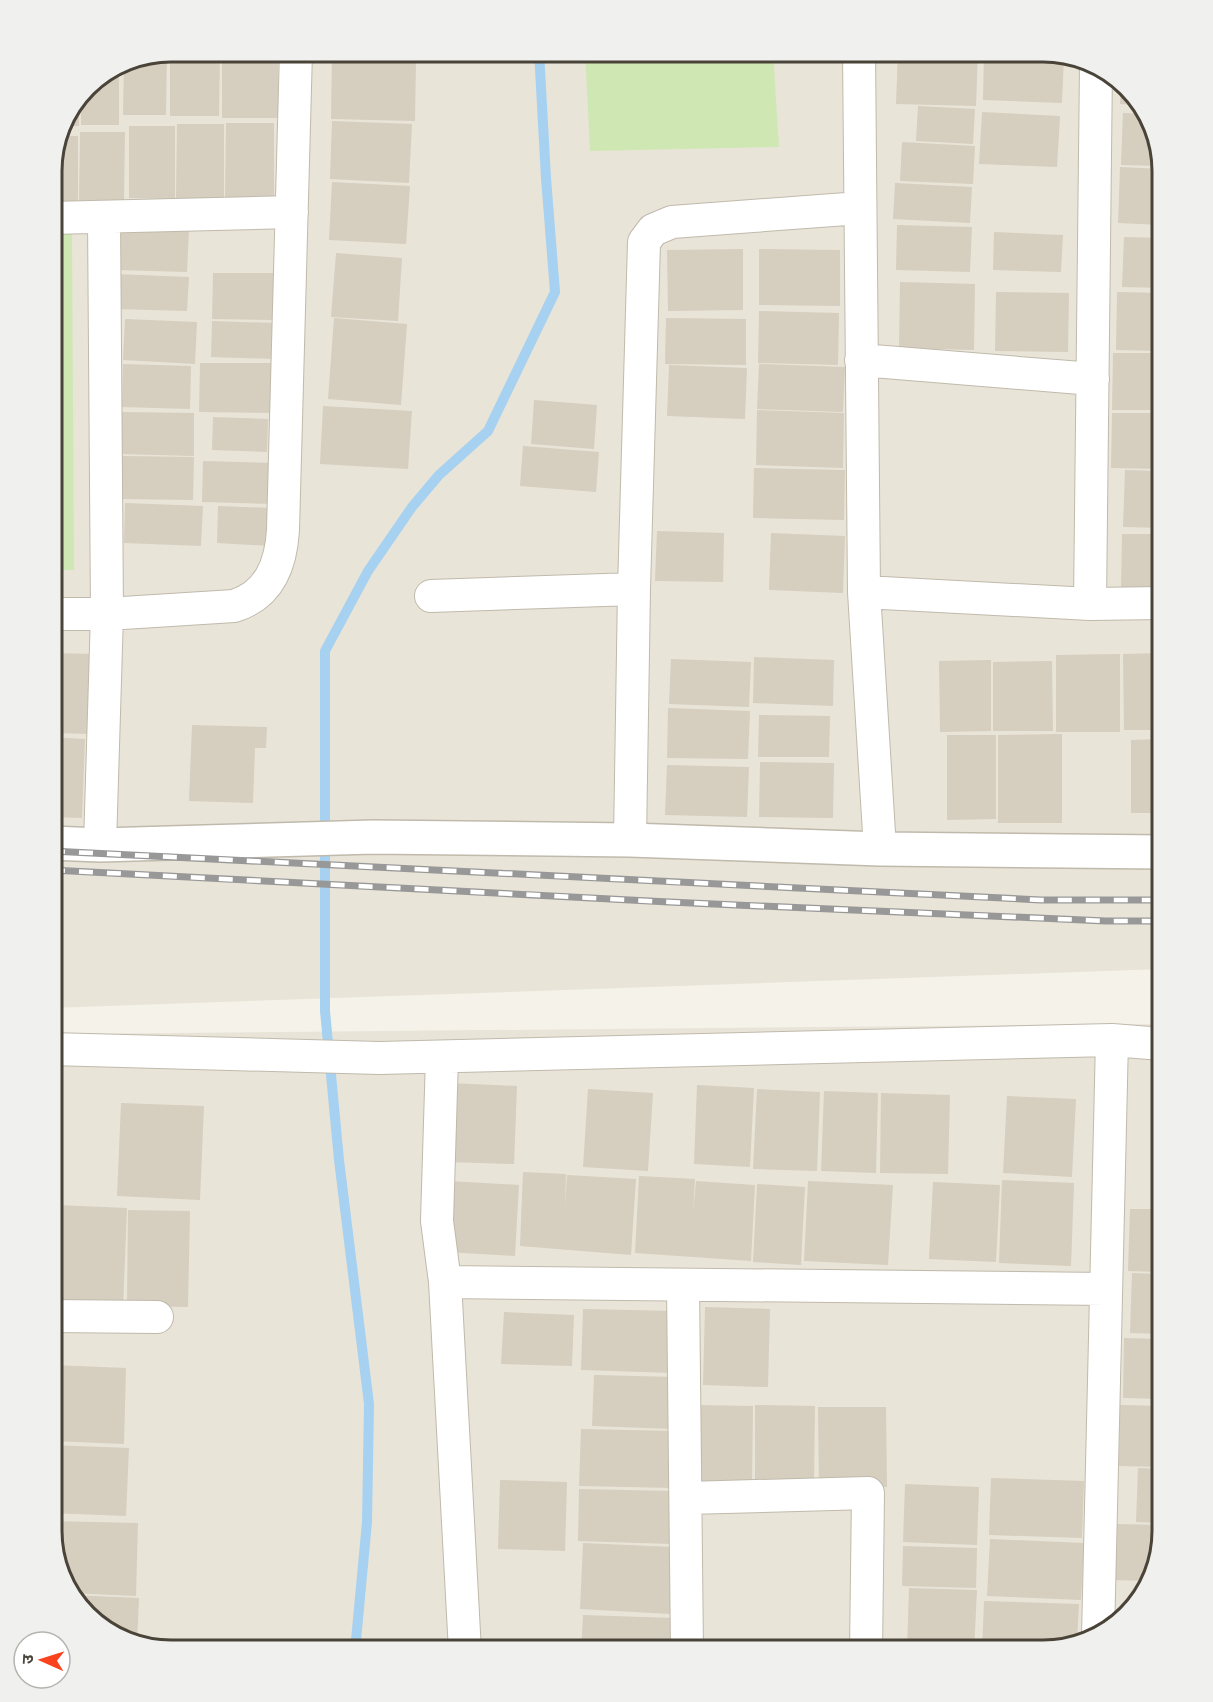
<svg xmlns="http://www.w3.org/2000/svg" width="1213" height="1702" font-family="'Varela Round','Noto Sans Devanagari',sans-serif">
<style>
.residential{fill:#e9e4d8}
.green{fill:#cfe8b3}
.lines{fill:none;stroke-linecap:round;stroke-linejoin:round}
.stream{stroke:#a7d1f0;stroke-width:10}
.building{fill:#d6cebf}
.minor-casing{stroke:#c0baac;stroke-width:34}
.tertiary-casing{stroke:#c0baac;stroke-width:36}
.minor{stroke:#fff;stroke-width:32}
.tertiary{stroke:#fff;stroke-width:33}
.rail-casing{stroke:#989898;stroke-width:7}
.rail{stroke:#fff;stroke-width:4.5;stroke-dasharray:14;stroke-linecap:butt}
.rim{fill:none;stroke:#494338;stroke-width:3}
</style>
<rect width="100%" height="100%" fill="#f5f2ea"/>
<path class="residential" d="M171,51H1050L1103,67L1146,110L1162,171V969L51,1008V162L63,117L91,81L125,60Z
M1162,1024V1532L1146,1591L1103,1635L1043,1651H163L110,1635L67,1592L51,1531V1034Z"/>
<path class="green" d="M585,51H773L779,147L590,151Z
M51,234H72L74,570H51Z"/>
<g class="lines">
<path class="stream" d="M355,1651L367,1522L369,1404L339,1160L325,1011V651L368,571L412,507L439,475L488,431L555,292L546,178L539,51"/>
</g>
<path class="building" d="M170,51H220L219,116H170Z
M222,51H278V118H222Z
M898,51H978L976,106L896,104Z
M984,51H1050L1064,55L1062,103L983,100Z
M167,52L166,115H123L124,61Z
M332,55L416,57L415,121L331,119Z
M119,64V125H81V94L91,81Z
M1121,86L1140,105L1120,104Z
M79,97V126H61L63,117Z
M918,106L975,109L973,144L916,141Z
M982,112L1060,116L1057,167L979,164Z
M1123,113L1147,114L1161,166L1121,165Z
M332,121L412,124L409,183L330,179Z
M226,123H274V198H225Z
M177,124H224V198H176Z
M129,126H175V199L129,198Z
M80,132H125L124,202L79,203Z
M58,136H78V203L51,202V162Z
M902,142L975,146L973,184L900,181Z
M1120,167L1162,169V225L1118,223Z
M332,182L410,186L406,244L329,240Z
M895,183L972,187L970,223L893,219Z
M120,225L189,228L187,272L118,270Z
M897,225L972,227L970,272L896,270Z
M994,232L1063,235L1061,272L993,270Z
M1124,237L1162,238V288L1122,287Z
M743,249V310L668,311L667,250Z
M759,249L840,250V306L759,305Z
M336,253L402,258L398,321L331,317Z
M213,273H276V320L212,319Z
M115,274L189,277L187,311L114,309Z
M900,282L975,284L974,350L899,348Z
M996,292L1069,293L1068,352L995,351Z
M1117,292L1162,293V351L1116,350Z
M759,311L839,313L838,365L758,363Z
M334,318L407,324L401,405L328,399Z
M666,318L746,319V365L665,364Z
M125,319L197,322L195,364L123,360Z
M212,321L276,323L275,359L211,357Z
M1113,353H1162V410H1112Z
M200,363H277L276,413L199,412Z
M123,364L191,366L190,409L122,407Z
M759,364L845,367L843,412L757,409Z
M669,365L747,368L745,419L667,416Z
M534,400L597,405L594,449L531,444Z
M323,406L412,411L408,469L320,464Z
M757,410L844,413L843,468L756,465Z
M120,412L194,413V456L119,454Z
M1112,413H1162V469L1111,468Z
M213,417L268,419L267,452L212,450Z
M523,446L599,452L596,492L520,486Z
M121,456L194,457L193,500L120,499Z
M203,461L276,463L275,504L202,502Z
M754,468L845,470L844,520L753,518Z
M1125,470L1162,471V528L1123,527Z
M125,503L203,506L201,546L124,543Z
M218,506L273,508L272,546L217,543Z
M657,531L724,533L723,582L655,581Z
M771,533L845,536L843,593L769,590Z
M1122,534H1162V592L1121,591Z
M51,653L95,654L93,734L51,733Z
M1162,653V730H1124L1123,654Z
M1120,654V732H1056V655Z
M754,657L834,660L833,706L753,703Z
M671,659L751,662L749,707L669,704Z
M991,660V731L940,732L939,661Z
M1052,661L1053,731H993V662Z
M668,708L750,711L748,759L667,758Z
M759,715L830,716L829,757H758Z
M192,725L267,727L266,748H255L253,803L189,801Z
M1062,734V823H998V735Z
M947,735H996V819L947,820Z
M51,737L85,739L82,818L51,817Z
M1162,739V813H1131V740Z
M760,762L834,763L833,818L759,817Z
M667,765L749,767L747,817L665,815Z
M450,1083L517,1086L514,1164L447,1162Z
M697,1085L754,1088L750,1167L694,1164Z
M588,1089L653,1093L648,1171L583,1167Z
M757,1089L820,1092L817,1171L753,1169Z
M824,1091L878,1093L876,1173L821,1171Z
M881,1093L950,1095L948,1174L880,1173Z
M1007,1096L1076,1099L1072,1177L1003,1173Z
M121,1103L204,1106L200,1200L117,1196Z
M523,1172L566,1174L565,1208L567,1175L636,1179L631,1255L520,1246Z
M639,1176L695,1179L693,1214L696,1181L755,1185L751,1261L635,1253Z
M1002,1180L1074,1183L1071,1266L999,1263Z
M449,1181L519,1185L515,1256L445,1252Z
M808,1181L893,1185L888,1265L804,1261Z
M933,1182L1000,1185L996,1262L929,1259Z
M757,1184L805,1187L801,1265L753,1262Z
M56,1205L127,1208L123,1308L52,1305Z
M1130,1209H1162V1272L1128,1271Z
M128,1210L190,1211L188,1307L127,1306Z
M1132,1273L1162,1274V1334L1130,1333Z
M705,1307L770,1309L768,1387L703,1385Z
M583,1309L675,1311L673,1373L581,1370Z
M504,1312L574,1315L572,1366L501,1364Z
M1124,1338L1162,1339V1399L1123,1398Z
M51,1365L126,1368L124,1444L51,1441Z
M594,1375L675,1377L673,1429L592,1426Z
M695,1405L753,1406L752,1484L694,1483Z
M755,1405L815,1406L814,1483L755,1482Z
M1120,1405L1162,1406V1467L1119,1466Z
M818,1407H886L887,1487H819Z
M581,1429L675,1431L673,1488L579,1486Z
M51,1445L129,1448L126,1516L51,1513Z
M1138,1468L1162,1469V1523L1136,1522Z
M991,1478L1084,1481L1082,1538L989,1535Z
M500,1480L567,1482L565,1551L498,1549Z
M905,1484L979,1487L977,1545L903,1542Z
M579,1489L674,1491L672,1544L578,1541Z
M51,1521L138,1523L136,1596L69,1593L51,1532Z
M1116,1524L1162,1525V1532L1149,1581L1114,1580Z
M990,1539L1084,1543L1081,1600L987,1596Z
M583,1543L673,1547L670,1614L580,1609Z
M903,1546L977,1548L976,1588L902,1586Z
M909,1588L977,1590L974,1651H907Z
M71,1595L139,1598L137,1643L110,1635Z
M984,1601L1079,1604L1077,1642L1043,1651H982Z
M583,1615L673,1618L671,1651H581Z"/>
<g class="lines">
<defs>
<path id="minor" d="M859,51L864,592L880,849
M51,218L292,212
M861,360L1093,379
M864,592L1090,604L1162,603
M431,596L634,589
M1090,604L1096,65
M51,614H107L234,606C269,595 281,565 283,530L296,51
M630,840L634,589L644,242L653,230L672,222L860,208
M100,845L107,614L104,218
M51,1049L379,1058L1112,1040L1162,1044
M442,1057L437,1221L445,1282L465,1651
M445,1282L1106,1289
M683,1285L687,1651
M51,1316L157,1317
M687,1498L868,1493L866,1651
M1098,1636L1112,1040"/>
<path id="tertiary" d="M51,843L100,845L373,837L630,840L880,849L1162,852"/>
</defs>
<use href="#minor" class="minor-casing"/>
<use href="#tertiary" class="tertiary-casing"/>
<use href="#minor" class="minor"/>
<use href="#tertiary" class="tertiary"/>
<defs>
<path id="rail" d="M51,851L1041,900H1162
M51,870L669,902L1106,921H1162"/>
</defs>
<use href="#rail" class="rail-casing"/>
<use href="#rail" class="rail"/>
</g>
<path d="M0 0H1213V1702H0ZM171 62H1043A109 109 0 0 1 1152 171V1531A109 109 0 0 1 1043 1640H171A109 109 0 0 1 62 1531V171A109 109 0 0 1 171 62Z" fill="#f0f0ef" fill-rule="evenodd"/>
<path class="rim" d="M171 62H1043A109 109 0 0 1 1152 171V1531A109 109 0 0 1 1043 1640H171A109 109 0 0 1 62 1531V171A109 109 0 0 1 171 62Z"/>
<g transform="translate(42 1660) rotate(273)"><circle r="28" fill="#ffffff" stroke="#b6b4af" stroke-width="1.5"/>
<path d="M0-4.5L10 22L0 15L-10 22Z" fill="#f8431e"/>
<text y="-9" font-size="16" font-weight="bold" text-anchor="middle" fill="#494338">उ</text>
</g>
</svg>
